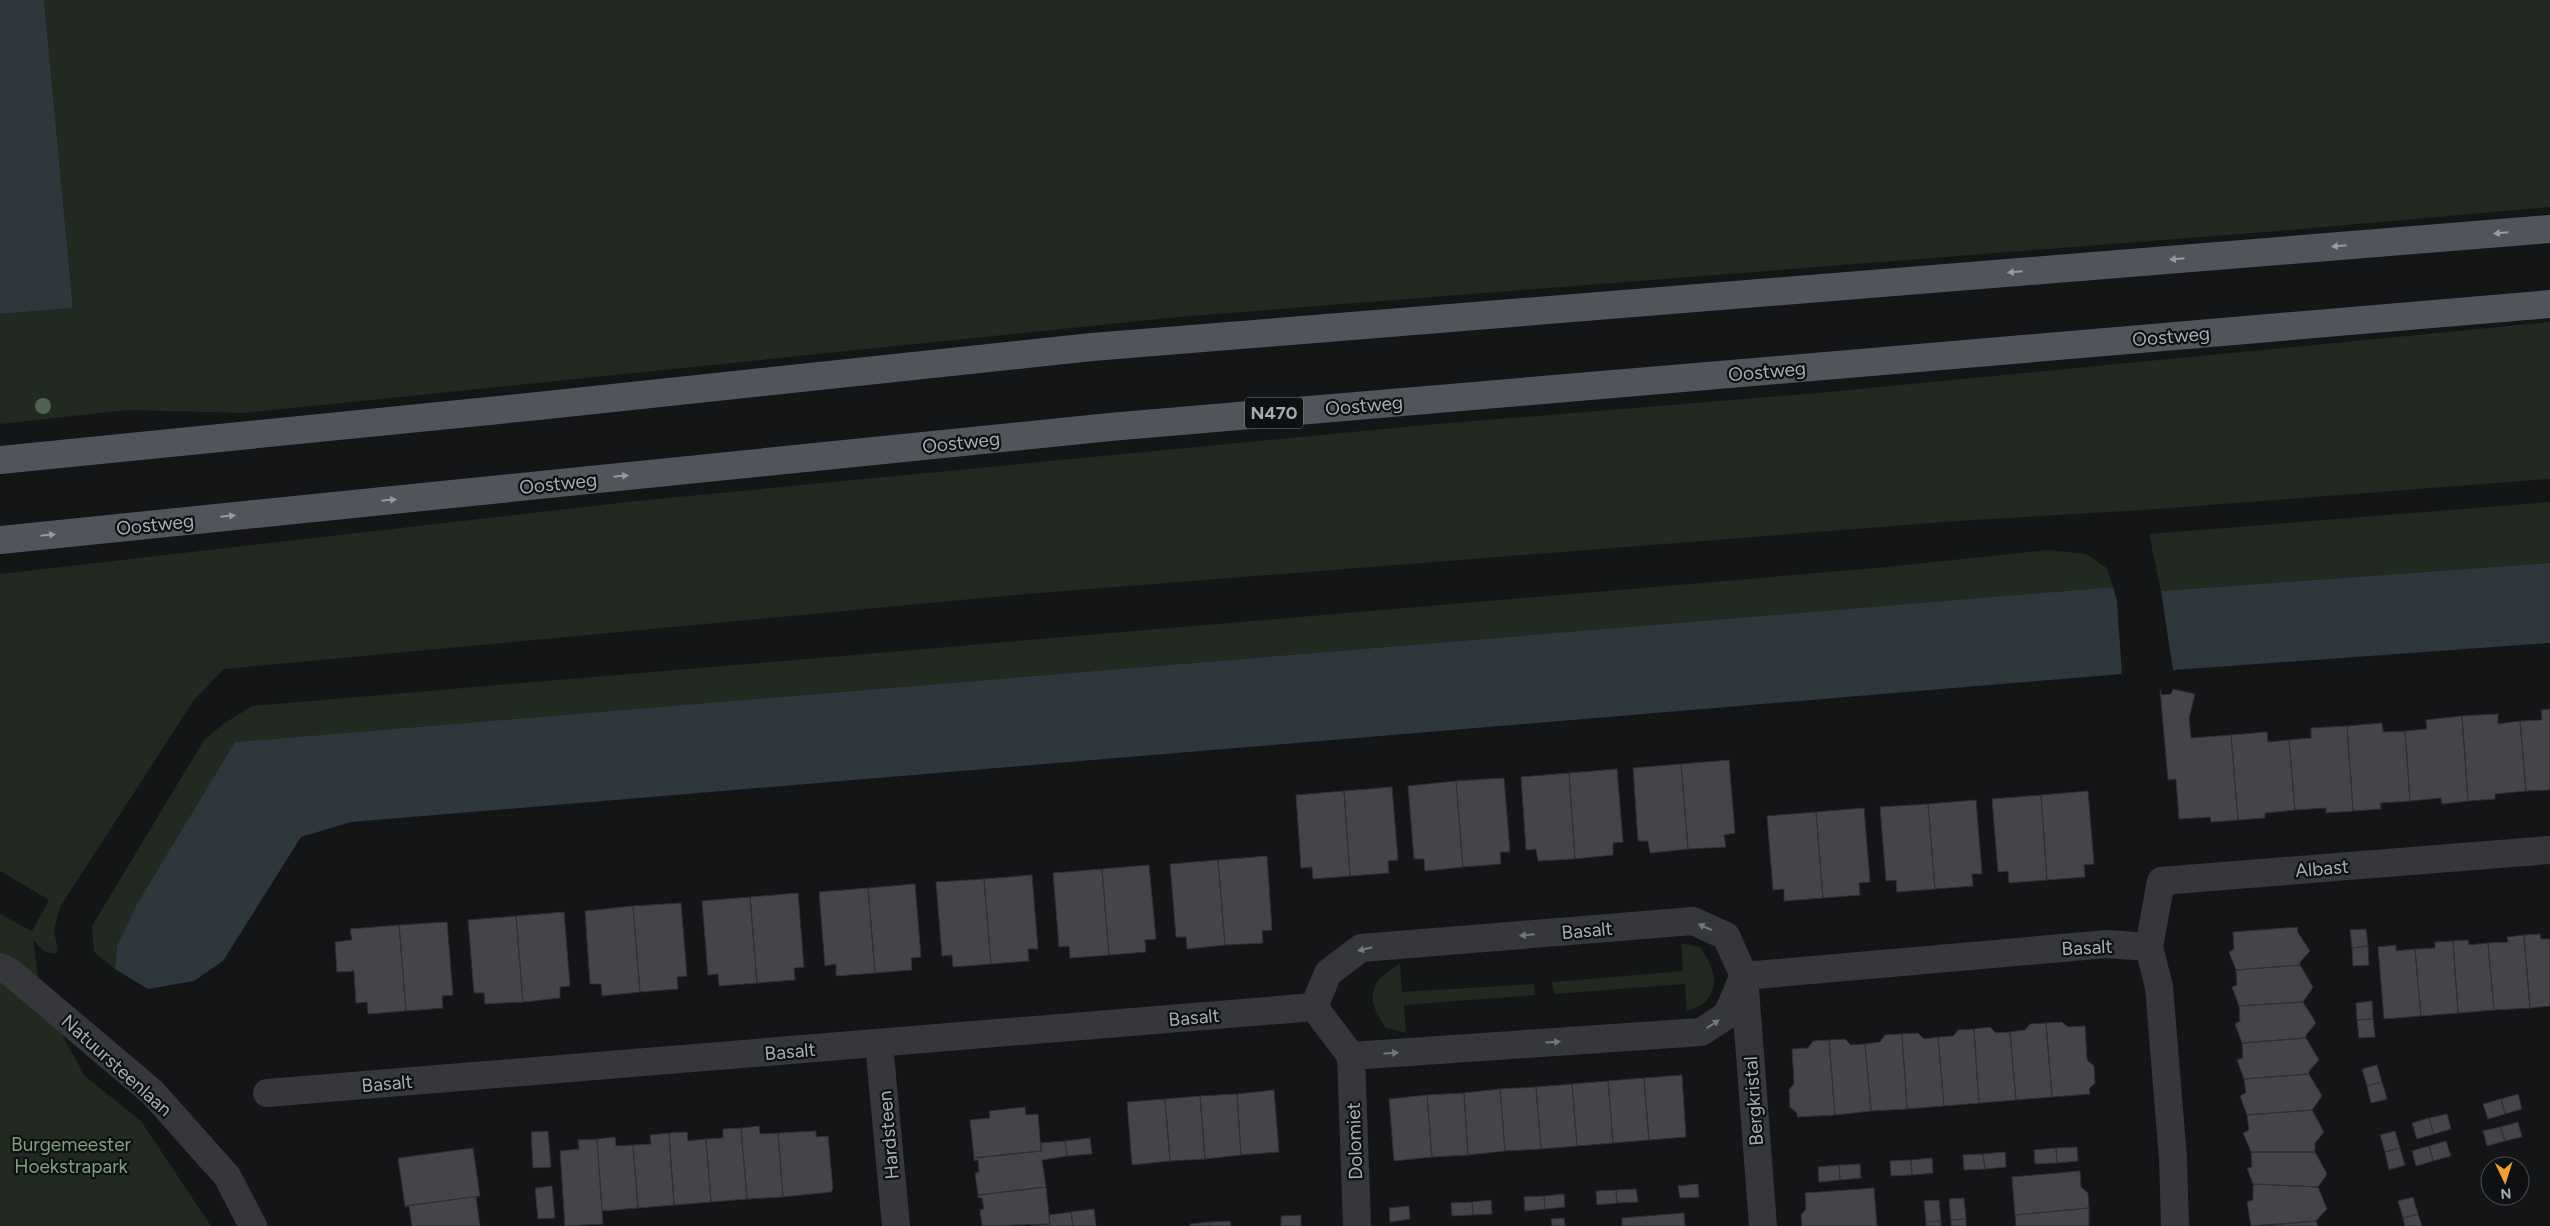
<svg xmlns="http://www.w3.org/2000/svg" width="2550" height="1226" font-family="Figtree,sans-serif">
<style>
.green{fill:#212921}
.water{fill:#2d373c}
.building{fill:#434549;stroke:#2e2f32}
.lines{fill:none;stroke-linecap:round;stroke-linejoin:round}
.minor{stroke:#35373b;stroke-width:28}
.tertiary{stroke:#35373b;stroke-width:28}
.primary{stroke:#51545a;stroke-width:28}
.tree{fill:#4f624f}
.oneway{fill:#959ba4}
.oneway2{fill:#73787f}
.labels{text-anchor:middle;stroke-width:4.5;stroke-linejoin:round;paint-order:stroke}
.shield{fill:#0f1011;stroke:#797e84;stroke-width:1}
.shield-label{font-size:18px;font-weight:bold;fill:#a6adb6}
.street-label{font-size:19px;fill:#a6adb6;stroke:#0f1011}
.park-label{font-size:19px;fill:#7fa17d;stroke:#0f1011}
</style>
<rect width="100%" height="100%" fill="#141516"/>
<path class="green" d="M44,0H2550V207L2290,230L1179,317L245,413L128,410L0,424V314L73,308Z
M2550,322V479L2144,510L1958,521L1026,594L224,669L194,700L60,907L54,931L58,950L55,954L45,952L33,940L41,997L85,1076L141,1121L211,1226H0V914L32,931L49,900L0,871V574L636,501L1414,426L1829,392Z
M2550,502V563L2161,591L2149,534Z
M2048,550L2086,554L2107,568L2113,587L236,742L137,904L117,946L115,969L94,952L92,926L204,740L223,724L252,706L1876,568Z
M1681,943L1700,947C1712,964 1722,984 1705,1002C1701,1006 1692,1009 1687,1011L1685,984L1554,994L1552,982L1683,971Z
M1400,964L1402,992L1534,984L1535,995L1404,1005L1406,1033L1386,1028C1365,1000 1368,981 1400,964Z"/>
<path class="water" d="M0,0H44L73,308L0,314Z
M2550,563V643L2173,670L2161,591Z
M2113,587L2117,601L2122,674L351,822L301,837L223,961L194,981L148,989L115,969L117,946L137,904L235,742Z"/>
<path class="building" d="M2160,689L2162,695L2171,694L2173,689L2195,694L2189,718L2191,738L2231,735L2238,820L2211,822L2210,817L2179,819L2176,779L2168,780Z
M2550,709V790L2526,791L2520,721L2542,720L2541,710Z
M2498,714V724L2520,721L2526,791L2495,794V799L2468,801L2462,716Z
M2462,716L2468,801L2442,804L2441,798L2410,801L2405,731L2427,729L2426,720Z
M2382,723L2383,732L2405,731L2410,801L2380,803L2381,809L2353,811L2347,726Z
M2347,726L2353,811L2326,813V808L2295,810L2289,740L2311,738V728Z
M2267,732L2268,742L2289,740L2295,810L2265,813V818L2238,820L2231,735Z
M1729,760L1735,833L1724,835L1726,847L1688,849L1681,764Z
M1681,764L1688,849L1650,853L1648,841H1638L1633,768Z
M1617,769L1623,842L1613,843V855L1575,859L1569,773Z
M1569,773L1575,859L1538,861L1536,849L1526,850L1521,777Z
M1504,778L1510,852H1500L1501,864L1463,867L1456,781Z
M1456,781L1463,867L1425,871L1424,859H1414L1408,786Z
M1392,787L1398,860L1388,861L1389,873L1350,876L1344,791Z
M1344,791L1350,876L1313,879L1312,867L1301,868L1296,795Z
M2088,791L2094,864L2084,865L2085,877L2047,880L2041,795Z
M2041,795L2047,880L2009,883L2008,871L1998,872L1992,799Z
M1976,800L1982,874H1972L1973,886L1935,889L1928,804Z
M1928,804L1935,889L1897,892L1896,880L1886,881L1880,807Z
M1864,808L1870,882L1859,883L1860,895L1823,898L1816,812Z
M1816,812L1823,898L1784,901V889L1773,890L1767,816Z
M1267,856L1272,930L1262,931L1263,943L1225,945L1218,860Z
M1218,860L1225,945L1187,949L1186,937H1176L1170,864Z
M1149,865L1156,939L1145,940L1146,952L1109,955L1102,869Z
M1102,869L1109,955L1070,958L1069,946L1059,947L1053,873Z
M1032,875L1038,949H1028L1029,961L991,964L984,879Z
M984,879L991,964L953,967L952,955L942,956L936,882Z
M915,884L921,957L911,958L912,970L875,973L868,888Z
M868,888L875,973L836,976V964L825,966L819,892Z
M798,893L804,967L794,968L795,980L757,983L750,897Z
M750,897L757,983L719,986L718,974L708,975L702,901Z
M681,903L687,976L677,977L678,989L640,992L633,906Z
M633,906L640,992L602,996L601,984H590L585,911Z
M564,912L570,986L560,987V998L523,1002L516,916Z
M516,916L523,1002L485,1004L484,993H474L468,920Z
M447,922L453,995L442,996L443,1008L406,1011L399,925Z
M399,925L406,1011L368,1014L367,1002L356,1003L354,971L337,972L335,942L352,940L350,929Z
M2298,927L2297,931L2310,951L2300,962V965L2236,970L2229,952L2234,949L2233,932Z
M2366,929L2368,946L2352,948L2350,930Z
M2540,934L2541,939H2550V1006L2530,1008L2524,935Z
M2524,935L2530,1008L2494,1010L2488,943L2508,942L2507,937Z
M2468,940L2469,945L2488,943L2494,1010L2458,1013L2453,941Z
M2453,941L2458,1013L2421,1016L2415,949L2435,948V942Z
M2396,945V951L2415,949L2421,1016L2384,1019L2378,947Z
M2368,946L2369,965L2353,966L2352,948Z
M2300,965L2313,987L2303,1002L2239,1006L2232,987L2237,985L2236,970Z
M2372,1001L2373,1019L2357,1020L2356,1003Z
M2303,1002L2316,1023L2306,1035V1038L2242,1043L2235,1024L2240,1021L2239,1006Z
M2373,1019L2375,1037L2359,1038L2357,1020Z
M2062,1022L2068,1027L2085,1026L2087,1060L2094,1066L2095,1083L2089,1089L2090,1094L2052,1097L2046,1023Z
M2046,1023L2052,1097L2016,1100L2010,1032L2025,1030L2030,1024Z
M1990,1027L1996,1033L2010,1032L2016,1100L1979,1103L1974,1029Z
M1974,1029L1979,1103L1944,1106L1938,1037L1953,1036L1958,1030Z
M1918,1033L1924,1039L1938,1037L1944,1106L1907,1109L1902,1034Z
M1902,1034L1907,1109L1871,1111L1865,1044L1880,1042L1885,1035Z
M2306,1038L2319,1060L2309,1071V1074L2244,1079L2237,1060L2243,1058L2242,1043Z
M1845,1039L1851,1045L1865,1044L1871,1111L1835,1115L1829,1040Z
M1829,1040L1835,1115L1797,1117V1113L1790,1107L1789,1090L1794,1083L1792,1049L1808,1048L1813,1041Z
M2377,1065L2382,1082L2367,1086L2362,1069Z
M2309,1074L2322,1096L2312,1110L2247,1115L2240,1096L2246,1093L2244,1079Z
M1682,1075L1686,1137L1649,1140L1644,1078Z
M1644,1078L1649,1140L1613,1143L1608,1081Z
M1608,1081L1613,1143L1577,1146L1572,1084Z
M2382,1082L2387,1099L2371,1103L2367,1086Z
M1572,1084L1577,1146L1541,1149L1536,1087Z
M1536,1087L1541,1149L1505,1151L1500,1089Z
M1500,1089L1505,1151L1468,1155L1464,1093Z
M1274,1090L1279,1152L1241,1155L1237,1094Z
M1464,1093L1468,1155L1432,1157L1427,1095Z
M1237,1094L1241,1155L1205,1159L1200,1096Z
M2518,1094L2522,1109L2505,1114L2501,1099Z
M1427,1095L1432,1157L1394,1161L1389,1099Z
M1200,1096L1205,1159L1170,1161L1165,1099Z
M1165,1099L1170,1161L1132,1165L1127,1102Z
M2501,1099L2505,1114L2488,1119L2483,1104Z
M1025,1107L1026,1115L1038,1114L1041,1151L974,1158L970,1120L990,1118L989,1111Z
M2312,1110L2324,1132L2315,1143V1152H2251L2243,1133L2249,1130L2247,1115Z
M2447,1114L2451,1129L2434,1134L2429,1118Z
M2429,1118L2434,1134L2417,1139L2412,1123Z
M2518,1122L2522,1137L2505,1141L2500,1127Z
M759,1126L760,1134L778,1133L783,1197L747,1199L741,1128Z
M2500,1127L2505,1141L2487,1146L2483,1131Z
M741,1128L747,1199L711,1202L706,1139L723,1138V1129Z
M548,1131L551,1167L533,1168L531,1132Z
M816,1131V1137L828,1136L833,1189L831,1192L783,1197L778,1133Z
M2395,1131L2400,1148L2385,1152L2380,1135Z
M687,1132L688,1141L706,1139L711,1202L674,1205L669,1133Z
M669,1133L674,1205L638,1208L633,1145L651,1144L650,1135Z
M615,1137L616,1146L633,1145L638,1208L602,1211L597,1139Z
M1090,1138L1092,1154L1067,1156L1065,1141Z
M597,1139L603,1224L565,1226L560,1151L579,1149L578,1140Z
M1065,1141L1067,1156L1042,1160L1046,1187L978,1195L975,1173L979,1172L978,1160L974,1161V1158L1041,1151V1143Z
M2446,1141L2451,1156L2433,1161L2429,1146Z
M2429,1146L2433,1161L2416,1166L2412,1151Z
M2077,1147L2078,1161L2057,1163L2056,1148Z
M473,1148L480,1196L405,1206L398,1158Z
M2056,1148L2057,1163L2035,1164L2034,1150Z
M2400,1148L2405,1165L2389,1170L2385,1152Z
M2005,1152L2006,1167L1985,1169L1983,1154Z
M2251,1152H2315L2327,1174L2318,1187L2253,1184L2247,1168L2252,1167Z
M1983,1154L1985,1169L1964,1170L1963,1155Z
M1932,1158L1933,1173L1912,1175L1911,1160Z
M1911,1160L1912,1175L1891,1176L1890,1161Z
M1860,1164L1861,1178L1840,1180L1839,1165Z
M1839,1165L1840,1180L1819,1182L1818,1167Z
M2080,1171L2081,1187L2088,1193L2089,1208L2015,1215L2012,1177Z
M1698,1184L1699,1197L1680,1198L1678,1186Z
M2253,1184L2318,1187L2327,1209L2316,1221L2251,1226L2247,1202L2253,1200Z
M552,1186L555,1218L538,1219L535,1188Z
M1046,1187L1050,1224L982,1226L980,1210L984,1209L982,1198H978V1195Z
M1874,1188L1877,1226H1802L1801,1215L1806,1209L1805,1193Z
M1636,1189L1638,1202L1617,1203L1616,1190Z
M1616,1190L1617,1203L1597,1205L1596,1191Z
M1564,1194L1565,1207L1545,1209L1544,1196Z
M480,1196L476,1197L480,1226H412L409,1206L405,1207V1206Z
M1544,1196L1545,1209L1525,1211L1524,1197Z
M2413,1197L2418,1214L2403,1218L2398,1201Z
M1964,1198L1966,1219L1951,1220L1949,1199Z
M1491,1200L1492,1214L1473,1215L1472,1202Z
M1939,1200L1941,1221L1926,1222L1924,1201Z
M1472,1202L1473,1215L1452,1216L1451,1203Z
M1409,1206L1410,1219L1390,1222L1389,1208Z
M2089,1208V1226H2016L2015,1215Z
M1094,1209L1096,1226H1073L1071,1212Z
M1071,1212L1073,1226H1031L1050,1224L1049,1215Z
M1684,1213L1685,1226H1622V1218Z
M2418,1214L2422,1226H2405L2403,1218Z
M1301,1215V1226H1281V1216Z
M1564,1218L1565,1226H1552L1551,1219Z
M1966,1219V1226H1951V1220Z
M1230,1221L1231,1226H1210V1222Z
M1941,1221V1226H1926V1222Z
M2316,1221L2318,1226H2264Z
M1210,1222V1226H1190V1224Z"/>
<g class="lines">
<path class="minor" d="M2149,947L2161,881L2550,850
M1744,976L2107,944L2149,947L2159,987L2173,1158L2175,1226
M1314,1007L1328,973L1361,948L1693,921L1726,936L1744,976L1763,1226
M1314,1007L1351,1056L1701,1032L1727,1015L1742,980
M879,1044L896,1226
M1351,1056L1357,1226
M267,1093L1314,1007"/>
<path class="tertiary" d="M0,967L10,972L152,1092L227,1176L253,1226"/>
<path class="primary" d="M0,460L538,406L1092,347L2550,229
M0,540L1110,427L2550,304"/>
</g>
<circle class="tree" cx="43" cy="406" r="8"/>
<defs><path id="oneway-solid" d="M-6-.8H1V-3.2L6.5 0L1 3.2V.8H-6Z" transform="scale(1.25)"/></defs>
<g class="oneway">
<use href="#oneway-solid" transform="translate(2501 233) rotate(175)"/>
<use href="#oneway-solid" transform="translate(2339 246) rotate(175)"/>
<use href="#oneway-solid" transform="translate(2177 259) rotate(175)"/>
<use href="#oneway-solid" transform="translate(2015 272) rotate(175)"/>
<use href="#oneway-solid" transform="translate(621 476) rotate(-6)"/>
<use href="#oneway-solid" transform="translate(389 500) rotate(-6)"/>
<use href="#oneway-solid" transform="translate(228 516) rotate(-6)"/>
<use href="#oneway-solid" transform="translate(48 535) rotate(-6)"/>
</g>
<g class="oneway2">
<use href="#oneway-solid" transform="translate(1705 927) rotate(-156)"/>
<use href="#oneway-solid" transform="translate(1527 935) rotate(175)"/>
<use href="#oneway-solid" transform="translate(1365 949) rotate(166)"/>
<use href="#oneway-solid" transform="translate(1713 1024) rotate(-33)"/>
<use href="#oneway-solid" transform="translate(1553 1042) rotate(-4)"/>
<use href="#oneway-solid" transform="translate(1391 1053) rotate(-4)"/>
</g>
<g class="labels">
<rect class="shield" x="1245" y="397.5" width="58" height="31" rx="4"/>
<g class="shield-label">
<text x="1274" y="419">N470</text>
</g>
<g class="street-label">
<text transform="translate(2171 336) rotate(-5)" y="7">Oostweg</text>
<text transform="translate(1767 371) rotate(-5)" y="7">Oostweg</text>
<text transform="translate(1364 405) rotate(-5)" y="7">Oostweg</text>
<text transform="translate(961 442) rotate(-6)" y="7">Oostweg</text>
<text transform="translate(558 483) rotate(-6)" y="7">Oostweg</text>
<text transform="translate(155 524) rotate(-6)" y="7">Oostweg</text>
<text transform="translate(2322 868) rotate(-5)" y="7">Albast</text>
<text transform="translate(1587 930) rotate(-5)" y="7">Basalt</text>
<text transform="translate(2087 947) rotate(-3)" y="7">Basalt</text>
<text transform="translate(1194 1017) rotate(-5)" y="7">Basalt</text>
<text transform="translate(790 1051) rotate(-5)" y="7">Basalt</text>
<text transform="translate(117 1065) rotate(42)" y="7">Natuursteenlaan</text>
<text transform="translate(387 1083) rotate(-5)" y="7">Basalt</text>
<text transform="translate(1753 1101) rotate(-94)" y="7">Bergkristal</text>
<text transform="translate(888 1135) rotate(-95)" y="7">Hardsteen</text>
<text transform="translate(1354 1141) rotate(-92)" y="7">Dolomiet</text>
</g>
<g class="park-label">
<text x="71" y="1151">Burgemeester<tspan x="71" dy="22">Hoekstrapark</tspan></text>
</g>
</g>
<g transform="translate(2505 1181) rotate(176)"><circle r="24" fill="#0f1011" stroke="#4b4f53"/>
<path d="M0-4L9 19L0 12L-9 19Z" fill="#f19d31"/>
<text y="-8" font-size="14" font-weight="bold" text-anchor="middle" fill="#a6adb6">N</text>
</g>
</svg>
